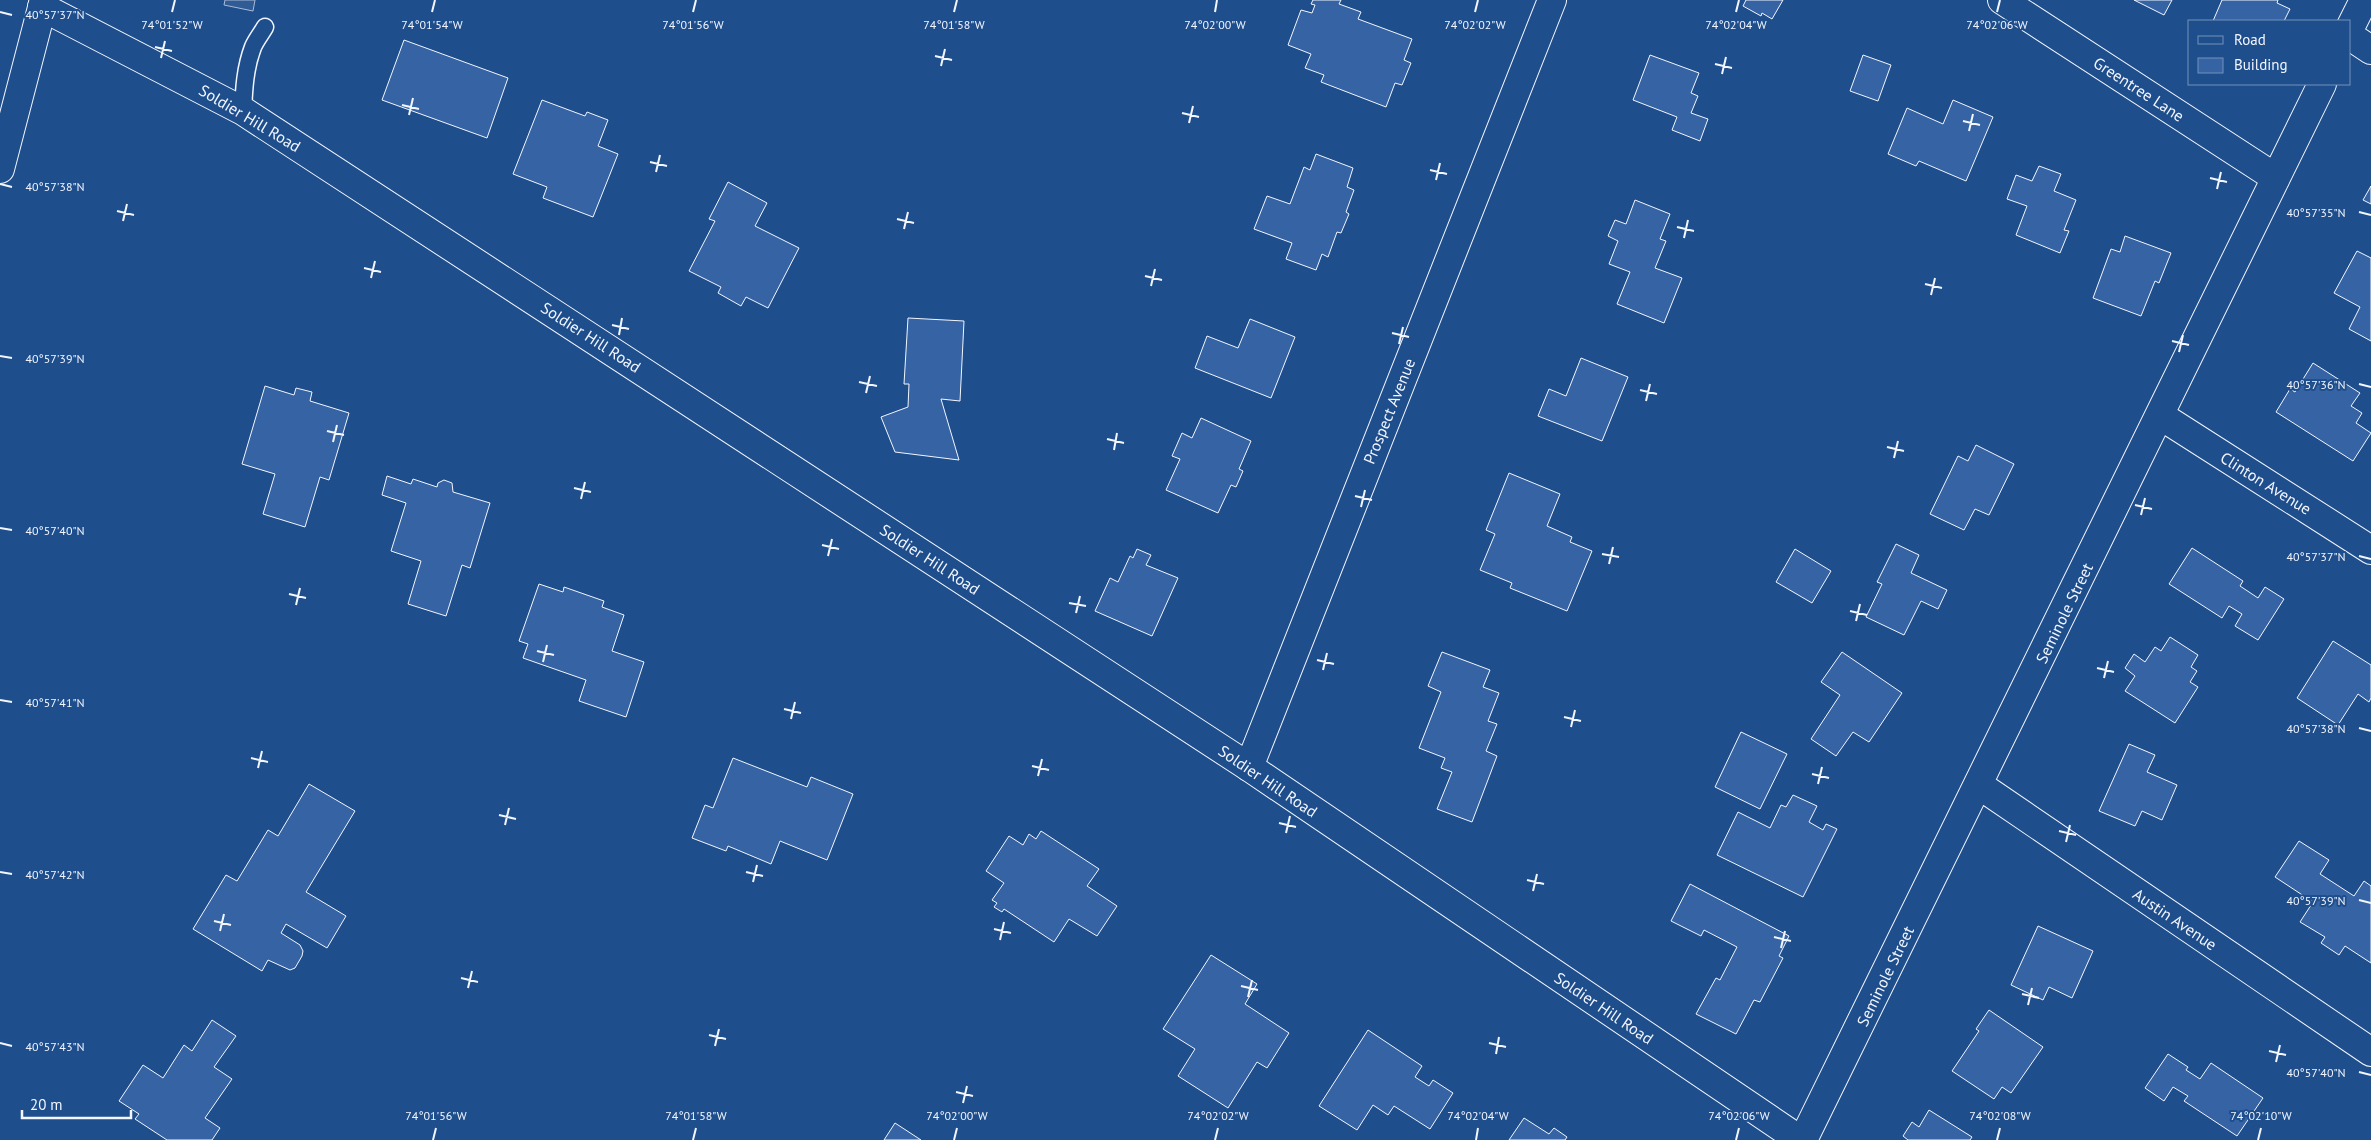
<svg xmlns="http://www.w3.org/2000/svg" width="2371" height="1140" font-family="'PT Sans',sans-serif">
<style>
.built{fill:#305b95;stroke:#a8bbd7}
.building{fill:#3563a3;stroke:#f2f6ff}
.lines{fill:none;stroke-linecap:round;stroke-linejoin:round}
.lane-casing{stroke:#f2f6ff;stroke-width:19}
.street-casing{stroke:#f2f6ff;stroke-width:30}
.secondary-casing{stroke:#f2f6ff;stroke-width:30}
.primary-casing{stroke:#f2f6ff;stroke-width:30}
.lane{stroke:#1f4e8c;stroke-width:16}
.street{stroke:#1f4e8c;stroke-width:28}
.secondary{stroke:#1f4e8c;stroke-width:28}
.primary{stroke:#1f4e8c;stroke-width:28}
.ticks{fill:none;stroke:#f2f6ff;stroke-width:2}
.labels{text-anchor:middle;stroke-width:4;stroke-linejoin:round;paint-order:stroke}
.street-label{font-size:16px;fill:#f2f6ff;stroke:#1f4e8c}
.ticks-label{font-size:12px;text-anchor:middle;fill:#f2f6ff;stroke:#1f4e8c;stroke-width:4;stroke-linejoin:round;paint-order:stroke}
</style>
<rect width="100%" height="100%" fill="#1f4e8c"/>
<path class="built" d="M225,0H255L253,11L224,5Z"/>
<path class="building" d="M1313,0H1341L1339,4L1361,12L1358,19L1412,39L1404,60L1411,63L1402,85L1395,83L1386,107L1321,82L1324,75L1305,68L1311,54L1288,45L1301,10L1312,13L1315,5L1311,4Z
M1746,0H1783L1772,19L1762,13L1761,16L1743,6Z
M2134,0H2172L2164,15Z
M2222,0H2278L2277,3L2290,9L2284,21H2213Z
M404,40L508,78L487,138L382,100Z
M1650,55L1699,73L1691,93L1698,96L1691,113L1708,119L1700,141L1672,130L1677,117L1633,100Z
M1863,55L1891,65L1878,101L1850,91Z
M542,100L585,116L587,112L608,120L598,146L618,154L593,217L543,198L547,187L513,174Z
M1953,100L1993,117L1966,181L1919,161L1916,166L1888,154L1907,108L1943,124Z
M1316,154L1353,168L1347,187L1354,190L1346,212L1349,214L1341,233L1337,232L1328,257L1322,254L1316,270L1286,259L1292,243L1254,229L1267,196L1290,204L1304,167L1310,170Z
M2039,166L2061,174L2054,191L2076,200L2064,230L2069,231L2060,253L2016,235L2027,206L2007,199L2016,175L2032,181Z
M728,182L767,203L755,226L799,248L768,308L746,297L741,306L718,293L721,287L689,271L715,221L709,219Z
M2371,186V204L2363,200Z
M1635,200L1670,214L1660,239L1666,241L1655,268L1682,278L1664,323L1617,304L1630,272L1609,264L1618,241L1608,236L1615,220L1626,224Z
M2125,236L2171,253L2159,283L2155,281L2141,316L2093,298L2111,249L2120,252Z
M2357,251L2371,258V341L2349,329L2360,307L2334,293Z
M908,318L964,321L960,401L941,399L959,460L895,452L881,417L908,407L909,384H904Z
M1250,319L1295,337L1271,398L1195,368L1207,336L1238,348Z
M1581,358L1628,377L1602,441L1538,416L1549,389L1566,396Z
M2313,363L2360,393L2351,406L2362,413L2356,423L2371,433L2353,461L2276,412L2290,389L2295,392Z
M265,386L294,395L296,388L312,392L310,401L349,413L329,480L320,477L305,527L263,514L275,474L242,464Z
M1201,418L1251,441L1239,469L1243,471L1236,487L1231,485L1218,513L1166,490L1180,459L1172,456L1182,433L1192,438Z
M1976,445L2014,464L1989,515L1975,509L1964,530L1930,514L1958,456L1968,461Z
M1509,473L1560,494L1547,526L1572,537L1570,542L1592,551L1567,611L1510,588L1512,583L1480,570L1495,534L1486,530Z
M387,476L411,484L413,479L437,487L438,483L444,480L452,483L453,492L490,503L470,568L462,565L446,616L408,604L421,561L391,551L406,503L382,495Z
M1896,544L1919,555L1911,573L1947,590L1938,609L1921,601L1904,635L1866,617L1882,584L1877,582Z
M2192,548L2243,581L2240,586L2258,598L2265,587L2284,599L2258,640L2235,626L2242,614L2229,606L2222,618L2169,584Z
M1137,549L1151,555L1146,565L1178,578L1152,636L1095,611L1110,578L1118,582L1130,556L1133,558Z
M1795,549L1831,571L1812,603L1776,582Z
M539,584L563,592L564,587L604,601L602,607L624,615L612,651L644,662L626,717L579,701L586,680L523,658L528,644L519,641Z
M2170,637L2198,655L2191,667L2197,671L2190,682L2198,687L2175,723L2125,691L2135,676L2125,668L2134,654L2145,662L2155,647L2161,651Z
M2333,641L2371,665V698L2369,702L2358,694L2338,725L2297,698Z
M1442,652L1490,670L1483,687L1499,693L1488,721L1497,724L1486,751L1497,756L1472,822L1437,809L1452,772L1441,768L1445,758L1419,748L1441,692L1428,686Z
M1842,652L1902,693L1869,742L1853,732L1836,756L1811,739L1840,695L1821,682Z
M1741,732L1787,754L1760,809L1715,787Z
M2129,744L2155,755L2147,772L2177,785L2162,820L2142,811L2135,826L2099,811Z
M733,758L807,787L811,777L853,794L827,860L780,841L771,864L728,846L726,851L692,838L705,805L713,808Z
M309,784L355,811L306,892L346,916L327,948L286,924L281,933L300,945L303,951L302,956L295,968L290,970L268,960L262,971L193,929L226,875L237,881L268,830L278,836Z
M1793,795L1817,806L1809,822L1823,830L1826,824L1837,829L1803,897L1717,855L1738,812L1770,828L1781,805L1786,807Z
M1041,831L1099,869L1087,886L1117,906L1097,936L1069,919L1054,942L1004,909L1002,912L994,907L997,903L992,900L1004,883L986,871L1009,836L1023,845L1029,834L1036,839Z
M2299,841L2329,860L2320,874L2354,896L2364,881L2371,886V963L2345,946L2339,955L2321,943L2325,937L2300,922L2313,902L2275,877Z
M1690,884L1789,936L1779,956L1783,958L1760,1002L1754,1000L1736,1034L1696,1014L1716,978L1720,980L1737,947L1704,930L1701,936L1671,921Z
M2038,926L2093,951L2072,998L2049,987L2043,1000L2011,985Z
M1211,955L1257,984L1245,1004L1289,1033L1267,1068L1257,1062L1228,1108L1178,1076L1195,1049L1163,1029Z
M1989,1010L2043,1047L2011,1093L2002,1087L1994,1099L1952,1071L1979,1031L1976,1029Z
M212,1020L236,1036L214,1067L232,1079L205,1118L220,1128L212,1140H167L135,1119L139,1114L119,1101L143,1065L163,1078L184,1045L192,1051Z
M1368,1030L1422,1066L1415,1077L1429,1086L1433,1080L1453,1093L1430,1129L1394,1106L1388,1115L1373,1105L1357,1130L1319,1106Z
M2168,1054L2188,1067L2186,1070L2200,1079L2211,1063L2263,1098L2237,1136L2184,1101L2188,1096L2173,1087L2164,1101L2145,1088Z
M1929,1110L1972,1137L1970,1140H1908L1903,1136L1912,1122L1919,1127Z
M1524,1118L1549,1134L1554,1128L1567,1137L1565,1140H1509Z
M895,1123L921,1140H884Z"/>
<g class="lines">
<defs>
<path id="lane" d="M243,111C244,89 245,68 253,47C256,40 261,34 265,27"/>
<path id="street" d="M2002,0L2276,178
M2350,28L2364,0
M2350,36L2371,50
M2161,416L2371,550
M1249,767L1552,0
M1979,785L2371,1052
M1803,1140L2322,84"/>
<path id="secondary" d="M42,7L243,111L1249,767L1800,1140"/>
<path id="primary" d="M0,169L44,0"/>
</defs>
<use href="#lane" class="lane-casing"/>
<use href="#street" class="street-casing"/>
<use href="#secondary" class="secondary-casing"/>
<use href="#primary" class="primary-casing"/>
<use href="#lane" class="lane"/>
<use href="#street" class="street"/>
<use href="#secondary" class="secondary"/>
<use href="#primary" class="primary"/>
</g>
<path class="ticks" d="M0,12L12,15M172,12L175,0M432,12L435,0M693,12L696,0M954,12L957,0M1215,12L1217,0M1475,12L1478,0M1736,12L1739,0M1997,12L2000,0M155,47L172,51M935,56L952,60M161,58L165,41M1715,64L1732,68M941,66L945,49M1722,74L1726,57M402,105L419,109M1182,113L1199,117M409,115L413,98M1963,121L1980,125M1189,123L1193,106M1969,131L1973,114M650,162L667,166M1430,170L1447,174M656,172L660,155M2210,178L2227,182M1436,180L1440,163M0,184L12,187M2217,189L2221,172M117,211L134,215M2359,212L2371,215M897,219L914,223M123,221L127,204M1677,227L1694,231M904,229L908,212M1684,238L1688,220M364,268L381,272M1145,276L1162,280M371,278L375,261M1925,284L1942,288M1151,286L1155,269M1931,295L1935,278M612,325L629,329M1392,333L1409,337M619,335L622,318M2172,341L2189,345M1399,344L1403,327M2179,352L2183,335M0,356L12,358M859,382L877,386M2359,384L2371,387M1640,390L1657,394M866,393L870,376M1646,401L1650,384M327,431L344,435M1107,439L1124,443M333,442L337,425M1887,447L1904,451M1114,450L1117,433M1894,458L1898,441M574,488L591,492M1355,496L1372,500M581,499L585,482M2135,505L2152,509M1361,507L1365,490M2141,515L2145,498M0,528L12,530M822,545L839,549M1602,554L1619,557M828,556L832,539M2359,556L2371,559M1609,564L1613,547M289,594L306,598M1069,603L1086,606M296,605L300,588M1850,611L1867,615M1076,613L1080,596M1856,621L1860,604M537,651L554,655M1317,660L1334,664M543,662L547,645M2097,668L2114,672M1323,670L1327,653M2104,678L2108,661M0,700L12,702M784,709L801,713M1564,717L1581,721M791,719L795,702M1571,727L1575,710M2359,728L2371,731M251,758L268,762M1032,766L1049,770M258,768L262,751M1812,774L1829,778M1038,776L1042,759M1818,784L1822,767M499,815L516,819M1279,823L1296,827M505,825L509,808M2059,831L2076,835M1286,833L1290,816M2066,842L2070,825M0,872L12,874M746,872L763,876M1527,880L1544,884M753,882L757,865M1533,891L1537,874M2359,900L2371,903M214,921L231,925M994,929L1011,933M220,931L224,914M1774,937L1791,941M1000,940L1004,922M1781,948L1785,931M461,978L478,982M1241,986L1258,990M468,988L472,971M2022,994L2039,998M1248,997L1252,980M2028,1005L2032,988M709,1035L726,1039M0,1043L12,1046M1489,1043L1506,1047M715,1046L719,1029M2269,1051L2286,1055M1496,1054L1499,1037M2276,1062L2280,1045M2359,1072L2371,1075M956,1092L973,1096M963,1103L967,1086M433,1140L436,1128M693,1140L696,1128M954,1140L957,1128M1215,1140L1218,1128M1476,1140L1478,1128M1736,1140L1739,1128M1997,1140L2000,1128M2258,1140L2261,1128"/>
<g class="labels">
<g class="street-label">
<text transform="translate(2139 89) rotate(33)" y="6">Greentree Lane</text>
<text transform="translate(250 118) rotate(31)" y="6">Soldier Hill Road</text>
<text transform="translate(591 337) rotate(33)" y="6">Soldier Hill Road</text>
<text transform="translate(1389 411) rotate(-68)" y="6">Prospect Avenue</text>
<text transform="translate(2266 483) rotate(32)" y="6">Clinton Avenue</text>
<text transform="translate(930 559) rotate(33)" y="6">Soldier Hill Road</text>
<text transform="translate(2064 613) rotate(-64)" y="6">Seminole Street</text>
<text transform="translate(1268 781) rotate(34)" y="6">Soldier Hill Road</text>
<text transform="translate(2175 919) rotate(34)" y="6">Austin Avenue</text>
<text transform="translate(1885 976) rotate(-64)" y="6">Seminole Street</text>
<text transform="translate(1604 1008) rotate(34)" y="6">Soldier Hill Road</text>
</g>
</g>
<g class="ticks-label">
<text x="55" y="19">40°57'37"N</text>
<text x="172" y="29">74°01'52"W</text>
<text x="432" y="29">74°01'54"W</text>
<text x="693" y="29">74°01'56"W</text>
<text x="954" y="29">74°01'58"W</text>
<text x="1215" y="29">74°02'00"W</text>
<text x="1475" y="29">74°02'02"W</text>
<text x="1736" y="29">74°02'04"W</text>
<text x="1997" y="29">74°02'06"W</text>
<text x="55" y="191">40°57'38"N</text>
<text x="2316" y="217">40°57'35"N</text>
<text x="55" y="363">40°57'39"N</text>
<text x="2316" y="389">40°57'36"N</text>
<text x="55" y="535">40°57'40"N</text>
<text x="2316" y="561">40°57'37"N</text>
<text x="55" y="707">40°57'41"N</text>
<text x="2316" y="733">40°57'38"N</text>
<text x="55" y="879">40°57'42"N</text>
<text x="2316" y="905">40°57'39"N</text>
<text x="55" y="1051">40°57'43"N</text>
<text x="2316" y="1077">40°57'40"N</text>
<text x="436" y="1120">74°01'56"W</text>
<text x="696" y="1120">74°01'58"W</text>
<text x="957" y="1120">74°02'00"W</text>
<text x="1218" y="1120">74°02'02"W</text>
<text x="1478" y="1120">74°02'04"W</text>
<text x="1739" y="1120">74°02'06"W</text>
<text x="2000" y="1120">74°02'08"W</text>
<text x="2261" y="1120">74°02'10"W</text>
</g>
<rect x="2188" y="20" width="162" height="65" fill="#1f4e8c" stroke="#7391ba"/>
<rect x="2198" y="36" width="25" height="8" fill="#1f4e8c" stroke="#7391ba"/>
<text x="2234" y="45" font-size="15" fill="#f2f6ff">Road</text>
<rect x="2198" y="58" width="25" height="15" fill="#3563a3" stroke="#7391ba"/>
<text x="2234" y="70" font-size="15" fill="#f2f6ff">Building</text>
<path d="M22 1110v8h109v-8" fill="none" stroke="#f2f6ff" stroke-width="2.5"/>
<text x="30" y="1110" font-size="15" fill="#f2f6ff" stroke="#1f4e8c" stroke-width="4" paint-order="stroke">20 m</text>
</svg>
